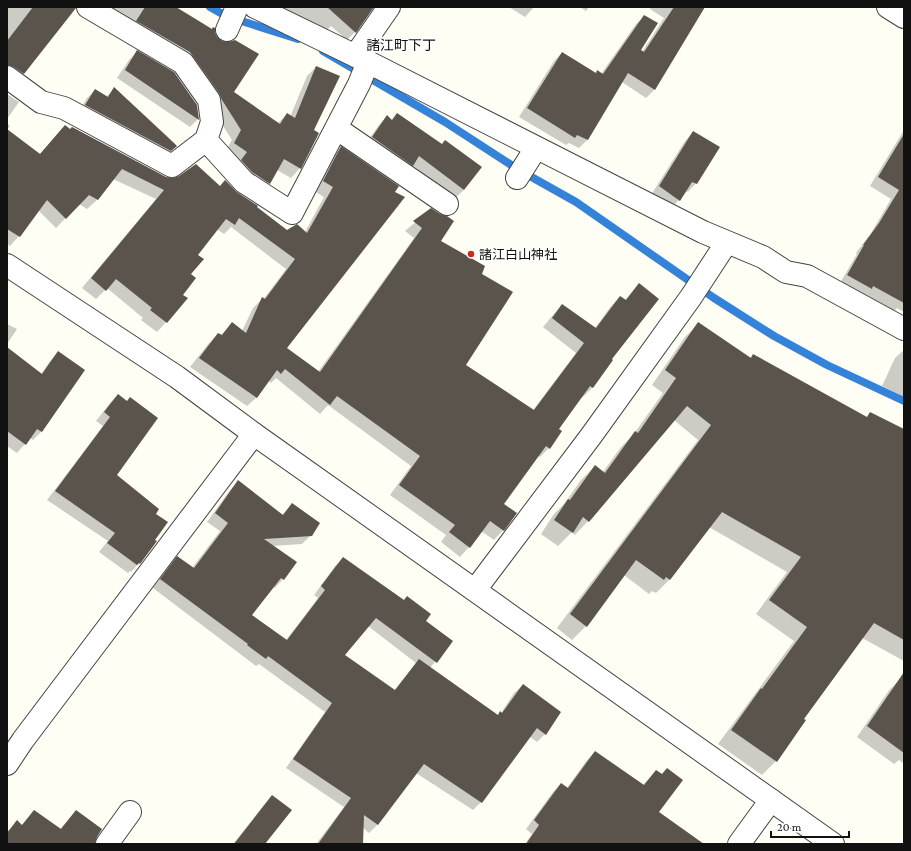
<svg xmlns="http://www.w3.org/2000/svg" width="911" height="851" font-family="'Crimson Pro','Noto Sans JP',serif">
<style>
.shadow{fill:#0003;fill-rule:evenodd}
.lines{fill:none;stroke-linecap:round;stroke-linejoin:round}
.stream{stroke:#3583d9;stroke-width:8}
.building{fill:#5b544c}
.minor-casing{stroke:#444;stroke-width:24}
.tertiary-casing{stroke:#444;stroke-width:24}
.minor{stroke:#fff;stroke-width:22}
.tertiary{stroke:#fff;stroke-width:22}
.poi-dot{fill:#cf291b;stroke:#fff;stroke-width:1.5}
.labels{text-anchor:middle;stroke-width:4;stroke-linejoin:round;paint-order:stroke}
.poi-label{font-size:13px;fill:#111;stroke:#fff;text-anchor:start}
.neighbourhood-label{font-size:14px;fill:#111;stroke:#fff}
</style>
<rect width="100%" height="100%" fill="#fffef5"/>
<path class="shadow" d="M7,7H75L23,73L14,83L7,78Z
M100,7H174L214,32L232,92L278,123L287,114L290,117L307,76L316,67L313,130L300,168L291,178L277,170L269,183L260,193L225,152L232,140L184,65Z
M260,7H373L355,32L347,40L331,26L321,36Z
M509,7H534L525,17Z
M580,7H589L586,11Z
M651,7H703L702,9L654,90L646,98L622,82L588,139L579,148L569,143L566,145L519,117L554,61L562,53L596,74H601L636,24L645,16L640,51L642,52L664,18L650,9Z
M137,52L198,119L190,127L117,78L129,60Z
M114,89L176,146L168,154L77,114L87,98L95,90L106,97Z
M7,94L19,102L7,119Z
M387,117L464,190L455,198L412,165L404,173L364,146L379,125Z
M7,123L10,126L7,130L40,154L65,126L70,130L166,178L219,187L236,193L287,231L305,232L324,197L314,191L332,157L341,148L398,187L286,348L318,372L414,238L405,231L431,209L439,242L465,365L533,410L576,353L543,327L553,315L562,305L595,328L611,306L620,297L625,300L639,284L611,360H612L592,388L583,397L581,396L558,430L549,448L540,457L538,456L502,504L503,530L494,540L481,531L469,547L460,557L441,542L446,535L390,495L411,466L328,405L320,414L276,378L271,383L268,380L257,397L247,406L190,367L209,343L218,334L220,336L232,324L242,331L253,308L262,299L263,300L286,269L231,227L224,234L217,229L197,255L181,295L166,322L157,332L141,320L143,318L107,288L96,299L82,288L156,199L113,179L97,200L87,209L79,204L56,228L38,210L19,236L10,246L7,244Z
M904,130V312L897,308L894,311L865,294L863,296L840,283L857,254L856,253L871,233L891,199L870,186Z
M693,132L696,183L688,192L686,191L679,200L671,208L651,195L685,141Z
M699,323L749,359L753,355L867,418L904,430V661L822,616L803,719L805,721L776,761L762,775L718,744L794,641L756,614L787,572L709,527L670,579L656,593L652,591L649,594L624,575L586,626L572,640L557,628L698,440L674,420L588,521L575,535L572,532L558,546L541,534L554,514L564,504L581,480L595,466L603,472L621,447L633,435L663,393L652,385L685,337Z
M7,324L17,329L7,344Z
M7,348L41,374L50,361L58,353L84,370L41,432L33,440L30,438L17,453L7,446Z
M904,350V397L882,386L895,358Z
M118,395L116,475L155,514L139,563L131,572L130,571L128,573L99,552L108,541L47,500L103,426L96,421L110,403Z
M238,482L282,515L292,504L311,535L302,544L272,546L296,562L283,579L275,588L273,587L251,615L286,640L318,598L314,595L335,566L343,558L452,641L430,668L497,716L501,713L514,693L523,685L545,734L537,742L530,737L481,802L473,810L416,773L378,824L369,833L363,828L362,844H316L344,807L286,768L325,712L259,664L256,666L153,588L169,566L178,557L192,568L220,531L207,522L230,490ZM368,626L416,663L394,691L344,656Z
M901,679L904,681V762L903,763L899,760L894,764L857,737L890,689Z
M595,752L643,785L656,771L657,813L701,844H525L532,834L526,829L553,792L561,784L567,788L587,760Z
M272,796L264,844H233L264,805Z
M35,811L60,829L76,811L94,844H7V832L17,822L22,825Z"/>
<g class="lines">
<path class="stream" d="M210,7L226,16L298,39
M323,51L445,122L519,170L576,202L714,298L774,336L827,365L904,401"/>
</g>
<path class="building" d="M33,7L76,8L24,74L14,67L7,65V41Z
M145,7H176L212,29L213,27L215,28V32L217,37L222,41L229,42L235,40L259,54L234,92L280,124L287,113L295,118L316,66L340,76L314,130L319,133L301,169L284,159L270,184L252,172L241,160L247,152L234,143L241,130L222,100L219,93L190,52L136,21Z
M327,7H374L356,33Z
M674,7H705L655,90L628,73L588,140L577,135L575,138L527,108L562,52L596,73L597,70L603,74L644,15L658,23L641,50L644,52Z
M137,50L174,72L197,105L199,120L125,70Z
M114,87L173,142L177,146L171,151L85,105L95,89L108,97Z
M397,113L442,144L445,140L482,167L464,190L419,156L413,166L372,137L387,115L392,120Z
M65,125L70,129L72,127L166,177L173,178L179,176L196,164L220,186L225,180L237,192L258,206L257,207L287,230L297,224L307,233L333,187L323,181L341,146L399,186L395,192L405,197L287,348L320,372L422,228L413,221L431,208L440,214L447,216L454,221L441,241L485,266L482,274L513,292L466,365L534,410L584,343L552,318L562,304L596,328L620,296L626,300L639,283L659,299L612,359L613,360L593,388L590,386L559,429L562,431L550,449L546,446L504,504L517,513L504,531L490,521L470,548L449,532L455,525L399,485L420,456L337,396L330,405L285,369L281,374L277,370L257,398L199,358L218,333L222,335L232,322L246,333L262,297L265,299L295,259L239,218L235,225L226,219L198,255L204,259L191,274L196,278L183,295L188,298L167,323L150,310L152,308L116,279L106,291L91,278L164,190L122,169L98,200L89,195L66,219L47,200L20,237L7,229V129L40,154Z
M693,131L720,147L697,184L692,182L680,201L659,186Z
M904,134V303L873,286L872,289L847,275L864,245H863L879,223L899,190L878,177Z
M698,322L751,358L753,354L867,417L870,412L904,429V640L874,623L804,719L806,720L777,762L731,730L761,688L762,689L807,627L769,600L801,557L722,512L670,580L666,577L664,580L636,560L587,627L570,614L711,425L687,406L589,522L583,517L573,533L554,520L568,499L570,500L595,465L605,473L635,431L638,433L676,378L665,370Z
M7,347L42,374L58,351L85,370L42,432L37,429L26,445L7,431Z
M118,394L127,401L130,397L158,418L117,475L159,509L156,514L168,522L155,540L157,541L140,564L139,563L137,565L107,543L115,533L55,491L110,417L104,412Z
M238,480L283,515L292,503L320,523L312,536L264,539L297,562L284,580L281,578L252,615L287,640L325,590L321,586L343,557L404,600L407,596L431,614L426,621L453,641L437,663L376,618L345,655L395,690L419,659L498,715L500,711L502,713L523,684L561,712L546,735L537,728L482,803L424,764L378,825L364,815L363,844H318L351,798L293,759L332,703L268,656L266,659L247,645L248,644L160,579L177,556L194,568L228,523L215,513Z
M904,672V753L867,726Z
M595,751L644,785L656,770L662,774L667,768L683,780L659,812L704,844H526L539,825L534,820L561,783L568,788Z
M272,795L292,810L265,844H234Z
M34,810L61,829L76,810L102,829L97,837L95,844H7V833L17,820L22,825Z"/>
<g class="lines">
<defs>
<path id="minor" d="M88,7L183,63L209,100L212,122L206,140
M255,7L368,62L703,232L763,257L786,272L807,276L904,329
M888,7L904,17
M227,30L237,7
M355,56L389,7
M7,77L41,102L64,108L172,166L206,140L244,182L292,213L359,84L368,62
M336,128L447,204
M517,178L536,148
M475,590L591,436L691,297L727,242
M7,764L23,740L254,434
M107,844L130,812
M739,844L771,800"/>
<path id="tertiary" d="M7,265L177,377L254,434L833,844"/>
</defs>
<use href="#minor" class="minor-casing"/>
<use href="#tertiary" class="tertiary-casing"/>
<use href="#minor" class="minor"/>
<use href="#tertiary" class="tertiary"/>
</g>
<circle class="poi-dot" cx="471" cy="254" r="4"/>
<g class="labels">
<g class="poi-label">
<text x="479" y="259">諸江白山神社</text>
</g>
<g class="neighbourhood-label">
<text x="401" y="50">諸江町下丁</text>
</g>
</g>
<rect width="911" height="851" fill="none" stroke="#111111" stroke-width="16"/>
<path d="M771 831v6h78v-6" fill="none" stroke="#111111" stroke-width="2"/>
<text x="777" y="831" font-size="12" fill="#111111" stroke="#ffffff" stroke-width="3" paint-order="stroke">20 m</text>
</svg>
